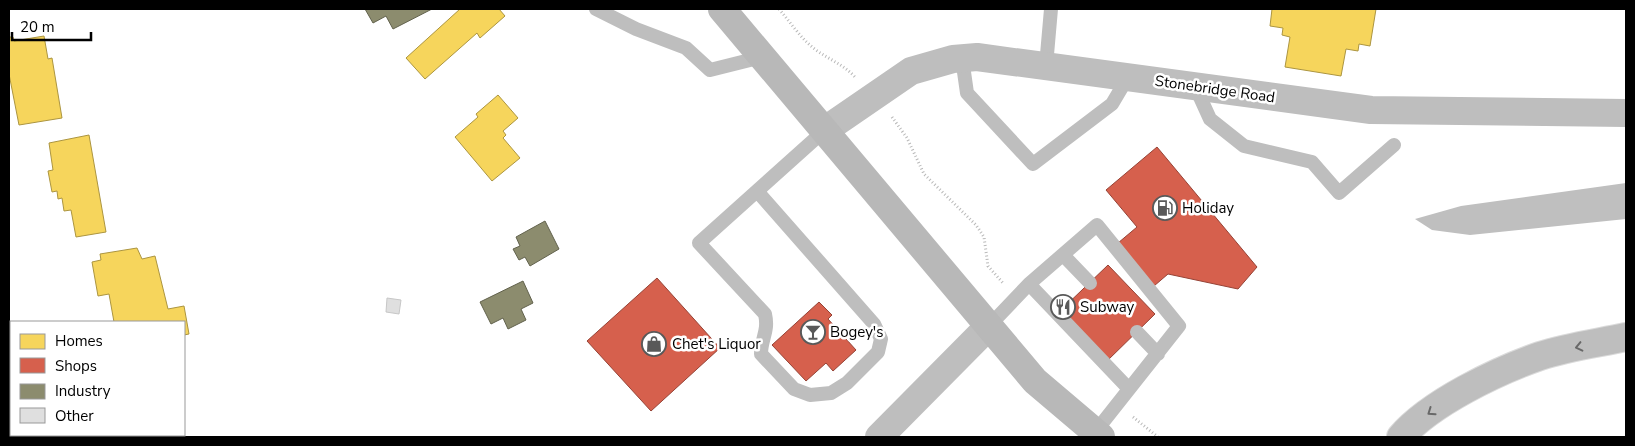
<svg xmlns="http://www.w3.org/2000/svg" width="1635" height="446" font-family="'Nunito Sans',sans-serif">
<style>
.water{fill:#bfbfbf}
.homes{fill:#f6d55c;stroke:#ac9540}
.shops{fill:#d6604d;stroke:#964336}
.industry{fill:#8c8c6e;stroke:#62624d}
.building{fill:#dfdfdf;stroke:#c7c7c7}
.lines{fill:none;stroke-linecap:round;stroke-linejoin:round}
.motorway-casing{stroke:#dbdbdb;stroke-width:30}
.path{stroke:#b9b9b9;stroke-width:3;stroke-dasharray:1 2.5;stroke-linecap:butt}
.service{stroke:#bebebe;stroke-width:14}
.minor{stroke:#bebebe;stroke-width:28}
.tertiary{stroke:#bebebe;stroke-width:28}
.secondary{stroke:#b8b8b8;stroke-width:28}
.motorway{stroke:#bebebe;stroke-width:28}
.oneway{stroke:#686868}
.labels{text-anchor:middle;stroke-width:5;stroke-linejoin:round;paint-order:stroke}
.street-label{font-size:15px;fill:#000;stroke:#fff}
.poi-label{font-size:15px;fill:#000;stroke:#fff;text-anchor:start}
</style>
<rect width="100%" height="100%" fill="#fff"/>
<path class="water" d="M1626,183V219L1470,235L1432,230L1415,219L1461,206Z"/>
<path class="homes" d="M460,9H499L505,16L480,38L477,33L425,79L406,58Z
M1272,9H1376L1370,46L1359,44L1358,51L1346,49L1341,76L1285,67L1290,37L1282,35L1283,28L1270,26Z
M44,36L48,59L52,58L62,118L19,125L9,74V37H13L14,41Z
M498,95L518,118L503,131L506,135L503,138L520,158L492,181L455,137L478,117L476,114Z
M89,135L106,232L76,237L71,210L64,211L62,198L58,199L57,191L52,192L48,171L53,170L49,143Z
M137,248L142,259L155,256L168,309L184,306L189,334L184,335V322H114L109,294L98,296L92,262L101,260L100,254Z
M85,435H134V437H85Z"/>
<path class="shops" d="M1157,147L1257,267L1238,289L1168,274L1154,286L1118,243L1137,227L1106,190Z
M1108,265L1155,314L1106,362L1058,313Z
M657,278L720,348L651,411L587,341Z
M819,302L832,315L828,319L856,350L833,371L826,363L806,381L772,345Z"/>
<path class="industry" d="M365,9H432L393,29L386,16L373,23Z
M545,221L559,249L530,266L525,257L519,260L513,249L520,246L516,237Z
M523,281L533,303L521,309L526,320L508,329L503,318L491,324L480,302Z"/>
<path class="building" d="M387,298L401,300L399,314L386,312Z"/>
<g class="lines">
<defs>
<path id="motorway" d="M1401,437C1430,403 1497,371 1540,356C1567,347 1598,343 1626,337"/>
</defs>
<use href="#motorway" class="motorway-casing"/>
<path class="path" d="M779,9C791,23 801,39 816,50C830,60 844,65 855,77
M892,117L907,138L924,174L976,225L984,237L988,266L1003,283
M1133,417L1158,437"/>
<path class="service" d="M596,9L636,29L686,48L710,70L762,57
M962,58L967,93L1033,164L1112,104L1128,77
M1046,66L1051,9
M1195,86L1210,119L1244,146L1312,162L1339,193L1394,145
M757,191L874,324L881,339L878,352L847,383L831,393L810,395L794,389L761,354C761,338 769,332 765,314L699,243L825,130
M1063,255L1090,283
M1029,284L1129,389
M989,326L1029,284L1097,225L1179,326L1092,436
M1137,332L1158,354"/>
<path class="minor" d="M825,130L911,71L953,59L977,57L1371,110L1626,113"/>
<path class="tertiary" d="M879,437L989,326"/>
<path class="secondary" d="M722,9L1035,381L1101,437"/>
<use href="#motorway" class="motorway"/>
</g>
<defs><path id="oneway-chevron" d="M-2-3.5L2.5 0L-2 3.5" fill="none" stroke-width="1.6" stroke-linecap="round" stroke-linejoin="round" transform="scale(1.25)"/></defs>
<g class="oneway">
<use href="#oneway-chevron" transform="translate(1579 347) rotate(167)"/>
<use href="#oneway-chevron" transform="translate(1431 412) rotate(145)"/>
</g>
<defs>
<symbol id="fuel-ring" viewBox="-11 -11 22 22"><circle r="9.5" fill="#fff" stroke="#595959" stroke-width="1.5"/><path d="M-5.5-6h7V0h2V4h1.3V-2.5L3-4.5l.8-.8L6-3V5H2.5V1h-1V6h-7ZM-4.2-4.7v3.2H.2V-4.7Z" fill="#595959"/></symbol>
<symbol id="restaurant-ring" viewBox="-11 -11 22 22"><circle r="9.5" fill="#fff" stroke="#595959" stroke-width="1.5"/><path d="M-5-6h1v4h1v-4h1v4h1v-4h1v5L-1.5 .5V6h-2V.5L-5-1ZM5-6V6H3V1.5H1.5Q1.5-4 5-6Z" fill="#595959"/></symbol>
<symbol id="bar-ring" viewBox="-11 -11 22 22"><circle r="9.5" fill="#fff" stroke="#595959" stroke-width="1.5"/><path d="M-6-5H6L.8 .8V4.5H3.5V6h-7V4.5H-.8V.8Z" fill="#595959"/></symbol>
<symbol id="shop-ring" viewBox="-11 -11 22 22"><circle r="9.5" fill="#fff" stroke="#595959" stroke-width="1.5"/><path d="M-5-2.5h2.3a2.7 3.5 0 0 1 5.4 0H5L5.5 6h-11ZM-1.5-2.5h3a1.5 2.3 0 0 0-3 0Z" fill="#595959"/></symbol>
</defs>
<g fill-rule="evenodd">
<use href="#fuel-ring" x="1151" y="194" width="28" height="28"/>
<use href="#restaurant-ring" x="1049" y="293" width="28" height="28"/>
<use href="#bar-ring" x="799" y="318" width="28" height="28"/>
<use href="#shop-ring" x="640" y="330" width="28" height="28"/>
</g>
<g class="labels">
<g class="street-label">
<text transform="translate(1215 89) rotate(8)" y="5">Stonebridge Road</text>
</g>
<g class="poi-label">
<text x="1182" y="213">Holiday</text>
<text x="1080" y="312">Subway</text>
<text x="830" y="337">Bogey's</text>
<text x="672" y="349">Chet's Liquor</text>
</g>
</g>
<rect width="1635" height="446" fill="none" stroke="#000000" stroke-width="20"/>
<rect x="10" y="321" width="175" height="115" fill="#ffffff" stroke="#999999"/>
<rect x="20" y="334" width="25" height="15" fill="#f6d55c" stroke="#999999"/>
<text x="55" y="346" font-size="15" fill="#000000">Homes</text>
<rect x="20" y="358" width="25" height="15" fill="#d6604d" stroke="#999999"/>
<text x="55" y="371" font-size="15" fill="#000000">Shops</text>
<rect x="20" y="384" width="25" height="15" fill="#8c8c6e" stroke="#999999"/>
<text x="55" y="396" font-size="15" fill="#000000">Industry</text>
<rect x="20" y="408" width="25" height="15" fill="#dfdfdf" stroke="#999999"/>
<text x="55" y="421" font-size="15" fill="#000000">Other</text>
<path d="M12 32v8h79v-8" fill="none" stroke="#000000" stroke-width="2.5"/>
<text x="20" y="32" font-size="15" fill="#000000" stroke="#ffffff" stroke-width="4" paint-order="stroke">20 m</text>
</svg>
